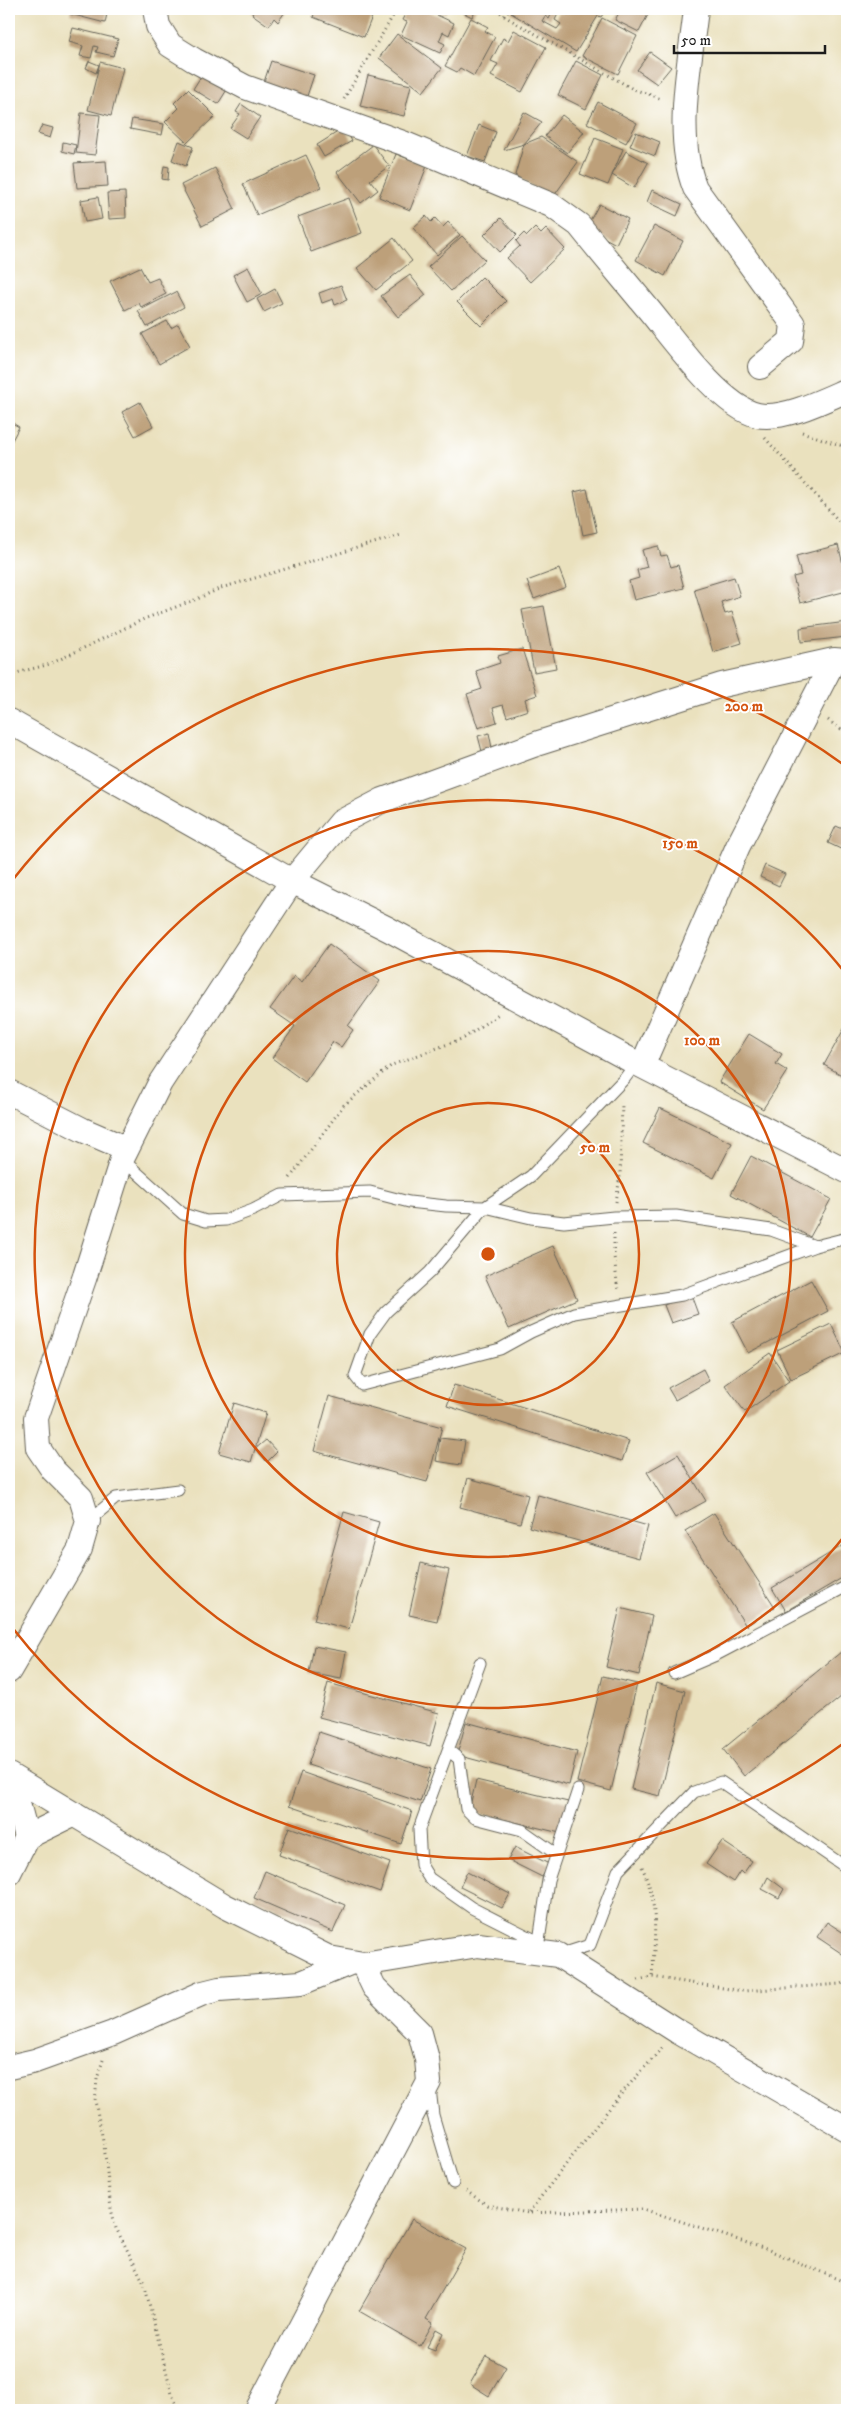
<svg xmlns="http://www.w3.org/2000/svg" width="856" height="2419" font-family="'IM FELL DW Pica',serif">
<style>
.building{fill:#bda07a}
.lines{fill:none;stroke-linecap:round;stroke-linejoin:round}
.service-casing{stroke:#646155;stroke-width:13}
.minor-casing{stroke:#646155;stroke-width:26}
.path{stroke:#646155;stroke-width:3;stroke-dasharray:1 4;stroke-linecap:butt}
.service{stroke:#fff;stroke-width:11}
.minor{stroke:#fff;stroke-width:24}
.ring{fill:none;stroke:#d4530e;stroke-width:2.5}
.centre{fill:#d4530e;stroke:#fff;stroke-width:2.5}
.ring-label{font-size:15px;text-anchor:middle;font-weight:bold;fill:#d4530e;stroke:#fff;stroke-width:4;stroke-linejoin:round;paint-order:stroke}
</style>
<rect width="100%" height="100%" fill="#fff"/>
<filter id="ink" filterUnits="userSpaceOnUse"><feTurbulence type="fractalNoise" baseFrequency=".02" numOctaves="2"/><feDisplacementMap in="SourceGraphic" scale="10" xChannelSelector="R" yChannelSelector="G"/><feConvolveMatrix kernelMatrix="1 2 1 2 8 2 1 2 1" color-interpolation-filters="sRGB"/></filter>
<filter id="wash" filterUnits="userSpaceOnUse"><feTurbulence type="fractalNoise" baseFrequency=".0096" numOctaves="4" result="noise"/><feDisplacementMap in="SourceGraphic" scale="20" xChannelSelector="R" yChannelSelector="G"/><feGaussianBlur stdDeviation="1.12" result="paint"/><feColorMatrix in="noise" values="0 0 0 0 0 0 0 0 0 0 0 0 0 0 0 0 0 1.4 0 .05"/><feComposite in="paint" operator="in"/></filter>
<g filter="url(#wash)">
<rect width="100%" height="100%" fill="#eae1be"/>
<g id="blocks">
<path class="building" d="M71,9H108L105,23L70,14Z
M252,9H287L278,22L274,18L269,26L252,14L254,10Z
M316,9H375L364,37L313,17Z
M408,9H424L454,23L449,35L443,32L439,41L445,44L440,53L401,35L407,22L402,20Z
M435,9H447L445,14Z
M464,9H476L472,17L462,12Z
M514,9H554L549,19L545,16L542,21L557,29L561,24L555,20L559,12L562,14L565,9H600L605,11L601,17L598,16L576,52L511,13Z
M621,9H651L639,32L615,20Z
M471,18L488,27L485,31L495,37L474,76L460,68L457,72L445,66Z
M602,18L637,36L618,74L582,56Z
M73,28L118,39L113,56L96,52L98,47L94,46L91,58L80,56L83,46L69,42Z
M514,30L546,47L522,92L491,76L498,64L491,61L503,38L508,41Z
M397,34L442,68L423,92L379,58Z
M650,52L671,67L657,84L637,70Z
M89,61L99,65L96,73L86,68Z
M271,61L314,75L306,99L263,85Z
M576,61L603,75L586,109L558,95Z
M100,62L123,68L111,116L88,110Z
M203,73L228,88L218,104L193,89Z
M368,75L411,85L404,116L360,106Z
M188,89L215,116L187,143L165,122L179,108L174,103Z
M598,102L637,123L626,143L587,123Z
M241,104L260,117L246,138L230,128L240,114L236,112Z
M524,112L542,122L524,144L541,137L578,162L551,200L515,175L524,144L504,150Z
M81,113L100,115L95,155L76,153Z
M562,115L584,132L567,153L545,136Z
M132,119L164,124L162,135L130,129Z
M42,125L53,128L50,138L38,134Z
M479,125L496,132L485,162L467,156Z
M344,128L352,141L324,157L317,145Z
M636,132L660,142L655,156L630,146Z
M595,138L623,149L608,185L580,174Z
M179,141L193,147L186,166L172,160Z
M63,142L76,145L74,154L62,151Z
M373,145L389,166L370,180L378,190L361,203L337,172Z
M626,151L648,163L634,188L612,175Z
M396,154L427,166L410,210L379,197Z
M306,155L321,187L257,215L243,184Z
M106,161L108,186L77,188L74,163Z
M164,166L169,167L168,180L162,179Z
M215,168L235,209L202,226L181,185Z
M652,190L682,204L677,216L647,202Z
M125,192L126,218L109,219L107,193Z
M98,197L102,219L85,222L81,200Z
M349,198L362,233L311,252L298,217Z
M599,204L628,219L616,244L586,228Z
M426,216L431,222L435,218L443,227L448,222L460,235L437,255L413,228Z
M501,218L517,235L500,252L484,235Z
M654,226L683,241L665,276L636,260Z
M535,228L541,234L546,229L565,249L530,282L507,258L520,246L516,241L524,233L527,236Z
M462,236L485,260L451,291L428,267Z
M394,238L412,261L376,290L357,268Z
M140,267L148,282L158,278L166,294L141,307L139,303L125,310L110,281Z
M248,267L262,294L247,302L233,275Z
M410,275L426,295L398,317L381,296Z
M482,277L506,301L481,326L457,302Z
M341,285L347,300L335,305L333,299L322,303L319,293Z
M275,289L282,303L264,312L257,299Z
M176,292L184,307L147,327L138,311Z
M167,321L171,328L178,324L190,346L159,364L142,334Z
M140,402L153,426L135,436L122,412Z
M9,421L19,427L9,446Z
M587,489L597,532L583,535L574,492Z
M838,545L847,579V591L800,603L793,577L801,575L796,556Z
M658,546L661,556L667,555L671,567L678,565L684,588L634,600L629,581L639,578L637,570L647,567L642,550Z
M559,569L566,587L534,599L527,581Z
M734,577L740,596L721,602L725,614L732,612L742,643L713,652L694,589Z
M544,606L556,668L534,672L522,610Z
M847,622V637L801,642L800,628Z
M522,649L537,695L525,699L528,710L507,717L503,705L493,708L497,722L478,728L467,694L482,689L476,671L500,663L498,656Z
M489,733L493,753L483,755L478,736Z
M847,820V852L828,843L836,826L843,829Z
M765,865L785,874L779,886L760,877Z
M329,944L380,981L348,1026L353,1030L341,1047L333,1042L305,1082L272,1058L295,1026L270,1009L294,976L302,982Z
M845,1027L847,1028V1078L824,1065Z
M749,1034L782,1054L776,1064L787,1071L763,1109L719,1082Z
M660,1108L732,1143L714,1178L643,1143Z
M751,1156L831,1199L810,1237L731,1194Z
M553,1246L577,1299L509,1329L485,1276Z
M811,1280L828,1311L748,1353L732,1322Z
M691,1295L698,1314L671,1323L664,1305Z
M831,1324L845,1353L791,1379L777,1350Z
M770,1353L789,1381L745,1412L725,1385Z
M703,1369L709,1381L675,1400L668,1388Z
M454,1385L629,1441L622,1461L447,1406Z
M329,1396L442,1427L427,1482L314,1451Z
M234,1403L266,1413L251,1462L219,1453Z
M440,1438L465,1441L461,1465L436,1461Z
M266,1440L277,1452L267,1462L255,1449Z
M678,1454L706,1501L675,1518L647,1472Z
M468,1478L528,1495L520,1523L460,1507Z
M538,1495L648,1526L639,1558L529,1527Z
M344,1512L379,1522L349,1629L314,1620Z
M714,1513L775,1607L746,1626L685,1531Z
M847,1543V1575L786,1611L772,1588Z
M421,1563L449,1570L437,1621L409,1615Z
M620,1608L652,1616L639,1675L606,1667Z
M314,1646L346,1652L341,1679L309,1673Z
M847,1647V1692L744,1776L723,1749Z
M603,1676L637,1684L611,1791L577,1782Z
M328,1683L439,1713L430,1746L319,1717Z
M656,1683L685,1691L660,1796L631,1789Z
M466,1722L577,1752L569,1785L457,1755Z
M319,1732L431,1769L420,1802L308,1765Z
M301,1772L412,1811L401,1844L289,1806Z
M476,1780L568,1802L560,1833L469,1811Z
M289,1827L390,1863L380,1892L279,1855Z
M722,1841L752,1861L743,1874L740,1871L733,1882L706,1864Z
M515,1847L549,1864L542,1877L508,1860Z
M265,1871L345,1905L333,1932L254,1898Z
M467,1872L510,1894L502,1908L460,1887Z
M768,1877L784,1889L779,1898L762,1889Z
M827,1922L847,1935V1957L817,1937Z
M412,2219L466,2249L426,2319L433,2323L420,2346L359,2311Z
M436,2329L443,2333L435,2350L427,2347Z
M486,2356L506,2367L489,2396L470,2384Z"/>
</g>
</g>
<g filter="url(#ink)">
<use href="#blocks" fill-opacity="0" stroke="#646155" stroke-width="1"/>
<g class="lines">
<defs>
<path id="service" d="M636,1063L625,1078L531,1176L485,1207L430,1272L386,1312L370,1334L355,1376L362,1385L500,1349L531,1332L574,1313L682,1295L815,1246L847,1238
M122,1159L183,1214L206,1221L226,1220L253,1210L282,1195L370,1192L409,1202L446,1206L485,1207L531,1218L564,1222L614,1217L676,1216L771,1230L815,1246
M88,1521L116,1498L178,1490
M480,1663L419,1829L421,1865L429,1878L472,1908L539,1942
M674,1673L716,1655L847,1586
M448,1750L459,1759L466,1809L475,1818L522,1830L556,1854
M538,1948L548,1880L578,1790
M559,1955L590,1945L618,1871L694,1792L721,1782L847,1868
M430,2088L433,2115L453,2183"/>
<path id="minor" d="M155,9L158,26L170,45L194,60L245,87L403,143L551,205L579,225C602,254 626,282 649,310C673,339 720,406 757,415C782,421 824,400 847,390
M696,9C690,64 674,135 695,188L793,324L791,341L760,367
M9,721L292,881L388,929L636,1063L847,1171
M642,1066L738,846L834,660
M9,1092L83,1130L127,1149
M9,1671L80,1549L88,1521L81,1498L53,1470L38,1448L36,1418L85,1276L122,1159L160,1083L292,881L341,822L383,800L539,743L722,685L834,660L847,661
M9,1775L225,1906L329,1958L363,1964L478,1945L558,1955L677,2031L847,2129
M11,1777L27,1837
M9,1873L27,1837L74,1814
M9,2067L35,2061L113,2033L203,1993L219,1989L301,1983L350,1963
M257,2410L429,2082L427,2059L420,2033L374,1987L363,1964"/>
</defs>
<use href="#service" class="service-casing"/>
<use href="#minor" class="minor-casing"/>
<path class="path" d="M497,9L504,16L633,89L663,99
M504,16L509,9
M344,99L397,9
M802,432L840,445L847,444
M765,438L844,527
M9,675L50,664L144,619L197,599L221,588L401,535
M828,720L847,734
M290,1178L344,1105L392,1065L464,1038L500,1013
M616,1202L620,1176L622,1103
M614,1233V1256L618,1291
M642,1867C659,1903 655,1938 652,1977
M638,1980L652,1977L743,1991L841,1984L847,1981
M103,2060L97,2079L95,2101L104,2145L111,2209L116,2228L144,2283L172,2394L178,2410
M466,2191L487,2205L528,2213L643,2209L769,2250L847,2283
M529,2212L620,2095L663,2047"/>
<use href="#service" class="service"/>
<use href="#minor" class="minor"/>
</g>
</g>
<g class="ring">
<circle cx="488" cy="1254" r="151"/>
<circle cx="488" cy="1254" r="303"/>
<path d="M846 1534A454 454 0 1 1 846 974"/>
<path d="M844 1743A605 605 0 0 1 11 1626M11 882A605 605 0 0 1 844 765"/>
</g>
<circle cx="488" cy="1254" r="8" class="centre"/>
<g class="ring-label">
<text x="744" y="711">200 m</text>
<text x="680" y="848">150 m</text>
<text x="702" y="1045">100 m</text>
<text x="595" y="1152">50 m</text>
</g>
<rect width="856" height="2419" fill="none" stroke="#fff" stroke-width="30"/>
<path d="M674 45v8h151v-8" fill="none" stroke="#1c1c1c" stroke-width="2.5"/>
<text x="681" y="45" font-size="15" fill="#1c1c1c" stroke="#ffffff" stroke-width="4" paint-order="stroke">50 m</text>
</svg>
